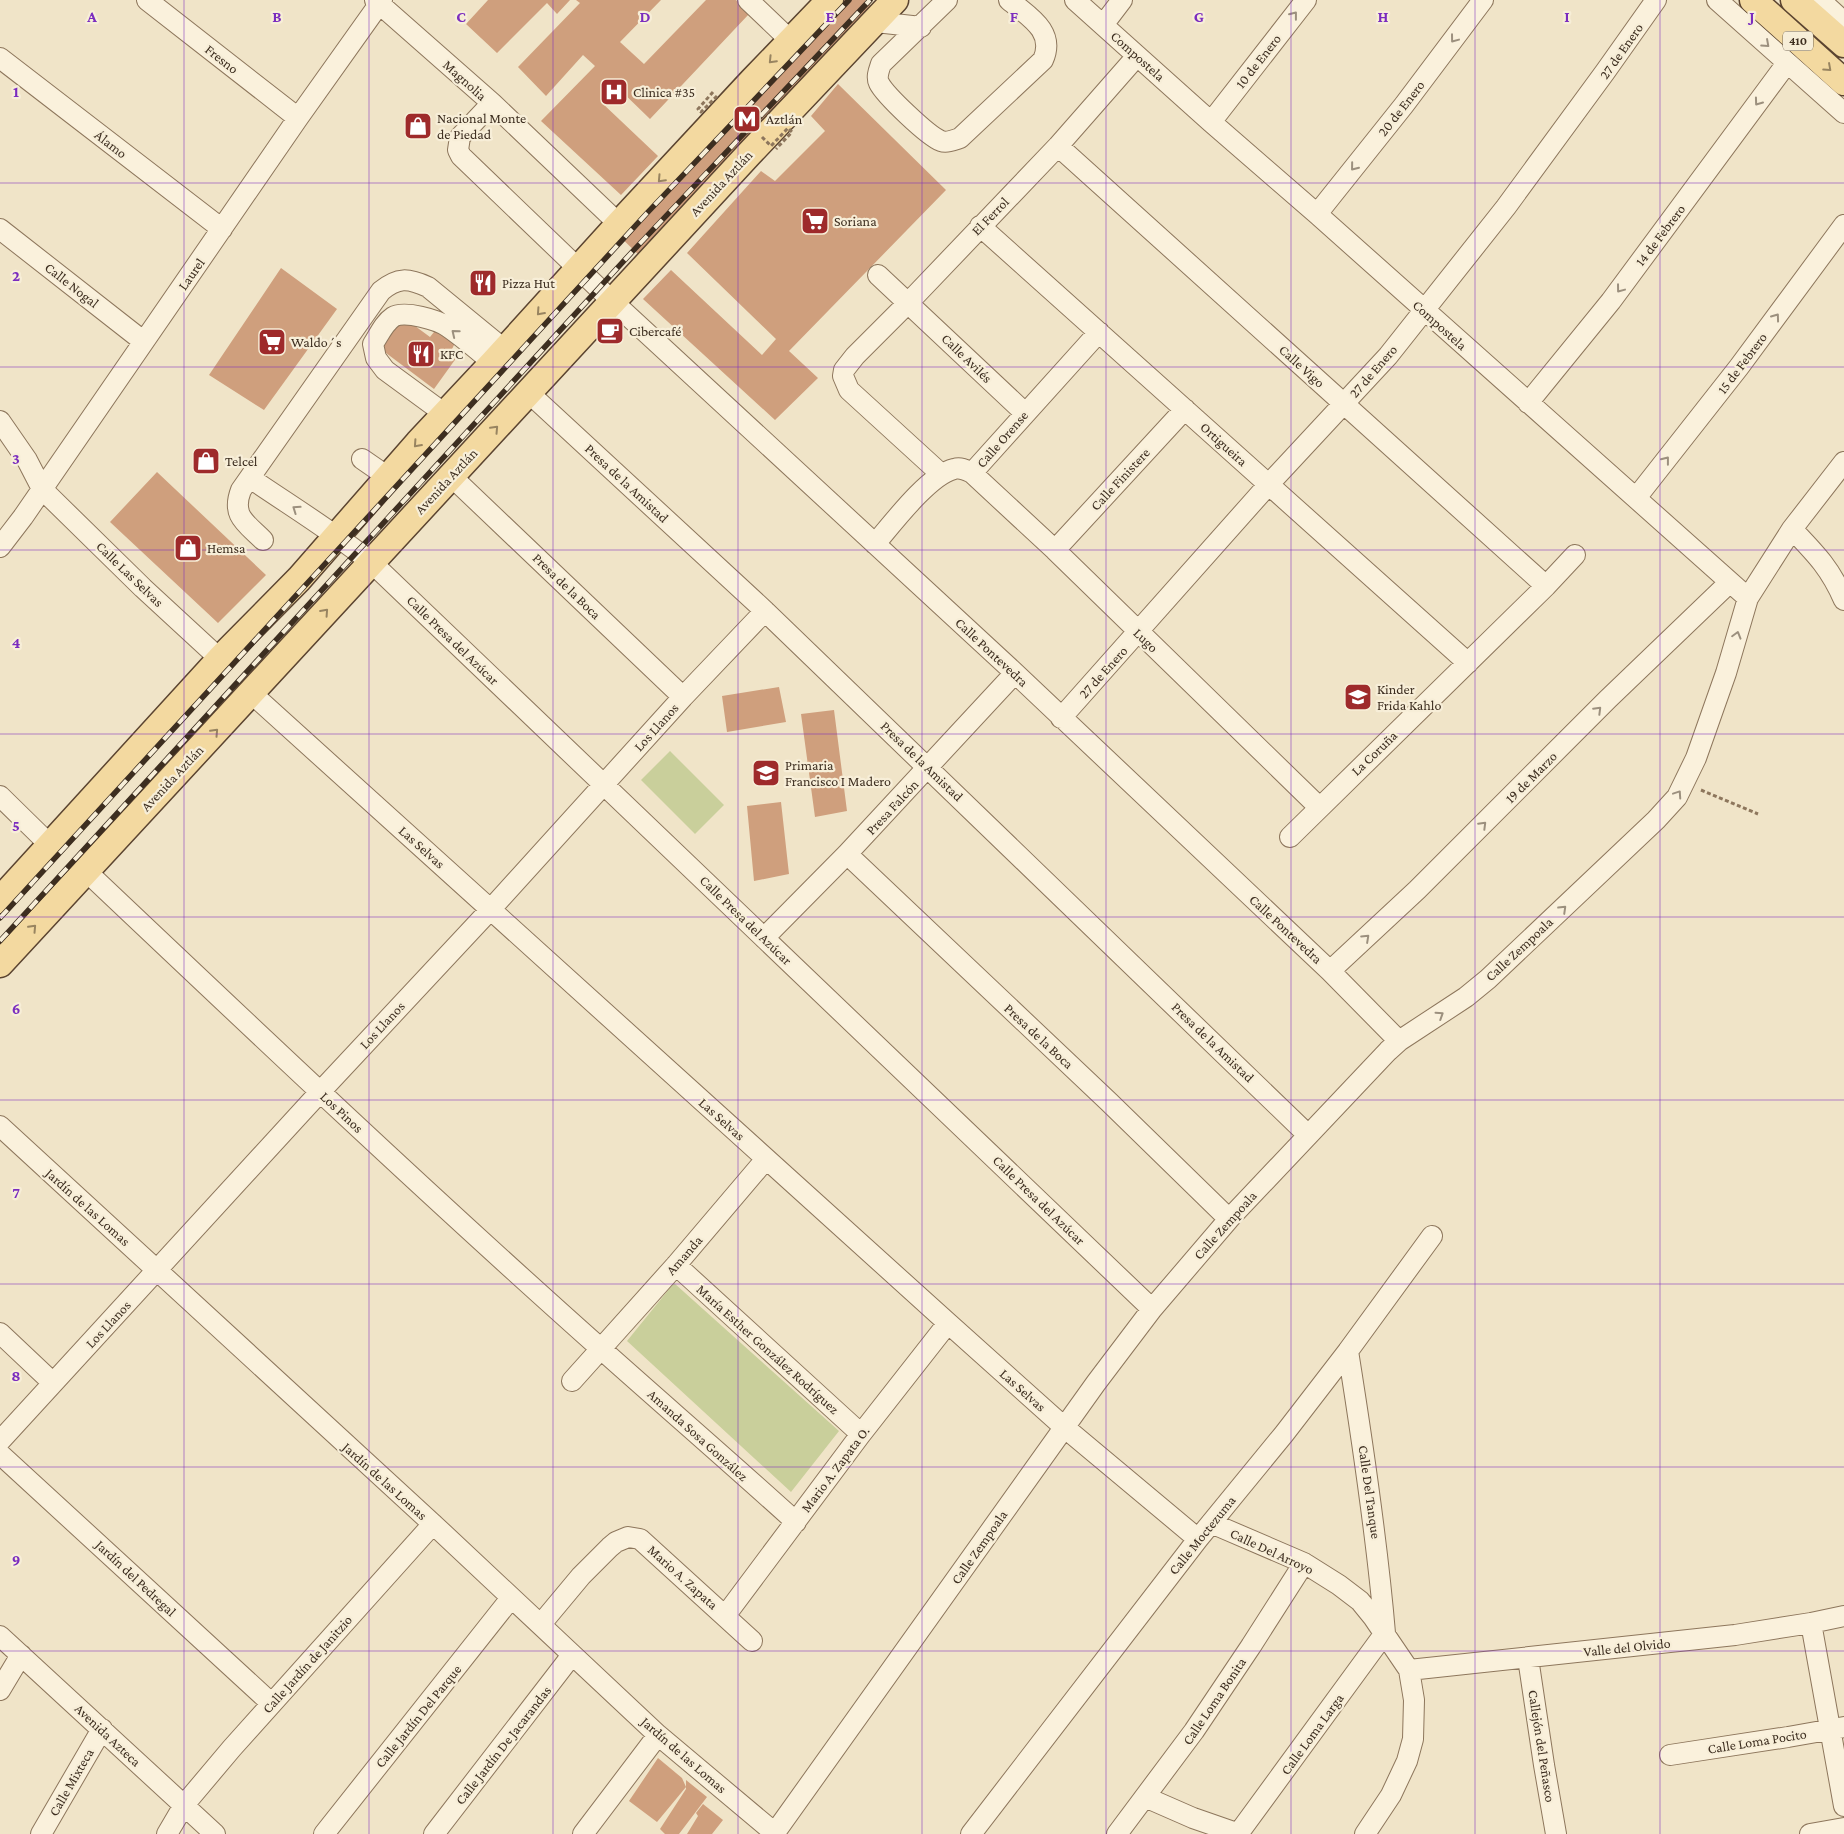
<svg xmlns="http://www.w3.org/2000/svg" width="1844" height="1834" font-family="'Crimson Pro',serif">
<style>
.green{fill:#c9cf9b}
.building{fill:#cf9f7d}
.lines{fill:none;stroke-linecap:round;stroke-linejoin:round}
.minor-casing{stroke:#8d765c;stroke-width:22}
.major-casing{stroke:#5b4430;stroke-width:29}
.path{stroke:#8d765c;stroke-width:3;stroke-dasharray:4 2.5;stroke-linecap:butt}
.minor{stroke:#faf1dc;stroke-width:20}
.major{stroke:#f3d9a0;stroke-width:26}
.rail-casing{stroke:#3d2e20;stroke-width:5.5}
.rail{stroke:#f7eed8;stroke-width:4;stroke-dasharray:11;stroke-linecap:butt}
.path-bridge{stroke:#8d765c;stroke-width:3;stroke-dasharray:4 2.5;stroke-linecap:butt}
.oneway{stroke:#9c907e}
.oneway2{stroke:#988460}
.grid{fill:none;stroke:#7b2cbf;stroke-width:1;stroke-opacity:0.55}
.labels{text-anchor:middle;stroke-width:4.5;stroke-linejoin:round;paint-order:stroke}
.shield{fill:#f7eed8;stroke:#756857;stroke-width:1}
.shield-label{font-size:12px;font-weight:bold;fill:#3d2e20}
.street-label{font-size:14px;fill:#3d2e20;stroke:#f7eed8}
.poi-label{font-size:14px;fill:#3d2e20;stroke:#f7eed8;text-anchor:start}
.grid-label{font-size:16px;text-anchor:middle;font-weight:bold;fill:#7b2cbf;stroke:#f7eed8;stroke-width:4.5;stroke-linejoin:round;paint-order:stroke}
</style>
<rect width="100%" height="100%" fill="#f0e4c8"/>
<path class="green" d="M670,751L724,805L695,834L641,780Z
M674,1283L839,1431L791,1492L627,1341Z"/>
<path class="building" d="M488,0H570L557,14L547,3L497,53L466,24Z
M576,0H661L620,42L644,64L706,0H736L749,14L650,119L616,86L601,102L658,156L621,195L541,121L595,66L583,55L546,96L518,67L580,3Z
M824,0H865L878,12L645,261L611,228Z
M838,84L946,190L789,351L818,378L775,420L643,299L671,270L762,355L776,339L687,253L761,171L775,181L825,131L811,116Z
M281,268L337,309L264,410L209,375Z
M400,315L430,337L438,327L456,341L451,351L457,357L434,389L378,347Z
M157,472L266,575L218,623L110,522Z
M779,687L786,722L727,732L722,696Z
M834,710L847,811L815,817L801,714Z
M781,802L789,874L754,881L747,806Z
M658,1758L682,1778L686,1787L657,1822L629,1801Z
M686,1780L707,1797L679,1834H665L660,1829L686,1789Z
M703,1804L723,1820L712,1834H687L698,1816L696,1813Z"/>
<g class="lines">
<defs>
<path id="minor" d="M147,0L298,118
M375,0L492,103L619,224
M748,0L791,41
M947,0L881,64C879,70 876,77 879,83C885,95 928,136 941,141C947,143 954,140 960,138L1043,60C1056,31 1028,16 1009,0
M1075,0L1211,122L1317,214L1748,598
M1717,0L1844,113
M1820,0L1844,22
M876,22L921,27
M1103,25L1122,0
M0,58L222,229
M492,103L460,137L458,150L461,156L612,301L1015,673L1330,971L1399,1041
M1211,122L1306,0
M1058,146L1546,586
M1317,214L1404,105L1483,0
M980,226L1468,663
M0,229L143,341
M878,275L1025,413
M529,393L765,611L1308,1135
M1528,403L1611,301L1787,63
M445,414L385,370L376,358L373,344C379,335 384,323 393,317C404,310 438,320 448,327C464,338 479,351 493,363
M0,421L27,460L42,489L143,588L220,659
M362,459L388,477
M972,473L1099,332
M941,474L849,390L843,376L844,370L855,356L909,302L1058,146L1137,56
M451,476L683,697
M250,478C291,506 332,531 371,562L1152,1309
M1636,498L1739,367L1844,225
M1792,529C1816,554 1830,568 1844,600
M263,540C246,523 231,516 241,490L381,291C398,277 408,278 428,287L505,350
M875,544C892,524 929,475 954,469C961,467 966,470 972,473L1055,550L1319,807
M0,547L23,517L298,118L382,0
M1055,550L1185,409
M251,693L948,1323L1064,1427L1198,1539
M1061,718L1269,484L1388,356L1506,207L1605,72L1656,0
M0,796L51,846
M1290,837L1546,586L1575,555
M847,854L1109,1102L1229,1219
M86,871C256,1032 426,1193 600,1348C665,1406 731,1463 796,1522
M764,938L847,854L1015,673
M1330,971L1417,890L1608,699L1730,582
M0,1126L433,1524L658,1735L776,1834
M676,1265L861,1434
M0,1333L53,1383
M572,1381L676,1265L766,1159
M0,1441L320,1092L490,910L683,697L765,611
M0,1454L271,1703
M1211,1523L1304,1563L1339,1585L1360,1601L1373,1617L1409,1670L1414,1700L1413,1739L1407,1761L1391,1795L1365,1834
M725,1616L861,1434L948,1323
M1811,1623L1844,1806
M541,1624L581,1576L610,1547L616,1542L628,1537L640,1539L752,1641
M0,1636L215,1834
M1528,1658L1544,1765L1556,1834
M1409,1670L1735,1635L1811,1623L1844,1616
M0,1690L21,1655
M1670,1755L1788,1737L1844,1727
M1145,1797L1193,1818L1239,1834
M41,1834L102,1729
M167,1834L184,1805L232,1748L433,1524
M324,1834L511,1598
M434,1834L572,1655
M583,1834L658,1735
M774,1834L1096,1383L1152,1309L1229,1219L1388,1051L1399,1041L1466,997L1488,979L1656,820L1677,797L1696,758L1726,673L1748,598L1792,529L1844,462
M971,1834L1198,1539L1284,1434L1348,1351L1432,1236
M1117,1834L1194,1731L1251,1646L1304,1563
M1238,1834L1385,1633C1377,1538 1363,1445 1348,1351
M1810,1834L1844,1828"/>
<path id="major" d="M1753,0L1844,82
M1794,0L1844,44
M0,900L220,659L299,579L418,443L493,363L619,224L752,81L830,0
M0,964L749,154L895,0"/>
</defs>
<use href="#minor" class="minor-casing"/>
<use href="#major" class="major-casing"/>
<path class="path" d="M1701,790L1758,814"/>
<use href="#minor" class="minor"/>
<use href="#major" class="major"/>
<defs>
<path id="rail" d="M0,918L648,212L849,0
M0,941L632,252L870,0"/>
</defs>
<use href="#rail" class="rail-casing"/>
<use href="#rail" class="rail"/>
<path class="path-bridge" d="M713,92L698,109L701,112L718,95
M762,137L771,146L788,128L792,132L776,149"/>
</g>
<defs><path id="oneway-chevron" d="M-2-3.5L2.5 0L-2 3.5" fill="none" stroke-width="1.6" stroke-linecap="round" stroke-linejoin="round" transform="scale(1.25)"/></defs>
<g class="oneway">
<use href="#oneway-chevron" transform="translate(1294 15) rotate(-52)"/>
<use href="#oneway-chevron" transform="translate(1454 39) rotate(127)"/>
<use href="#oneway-chevron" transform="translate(1766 44) rotate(42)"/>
<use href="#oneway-chevron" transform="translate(1758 102) rotate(126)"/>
<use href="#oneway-chevron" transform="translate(1354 167) rotate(129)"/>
<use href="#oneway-chevron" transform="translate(1620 289) rotate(127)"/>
<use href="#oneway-chevron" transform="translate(1776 317) rotate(-54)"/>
<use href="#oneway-chevron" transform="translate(455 333) rotate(-141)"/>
<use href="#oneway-chevron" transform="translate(1666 460) rotate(-52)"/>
<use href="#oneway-chevron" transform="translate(296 509) rotate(-145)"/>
<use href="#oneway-chevron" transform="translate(1737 635) rotate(-74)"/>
<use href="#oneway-chevron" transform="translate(1598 710) rotate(-45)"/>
<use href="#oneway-chevron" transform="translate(1678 794) rotate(-56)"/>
<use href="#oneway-chevron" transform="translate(1483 825) rotate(-45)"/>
<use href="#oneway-chevron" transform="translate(1563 909) rotate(-44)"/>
<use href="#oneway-chevron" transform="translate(1366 938) rotate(-43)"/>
<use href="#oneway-chevron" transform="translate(1440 1015) rotate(-33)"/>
</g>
<g class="oneway2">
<use href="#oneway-chevron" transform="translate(772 60) rotate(134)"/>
<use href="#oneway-chevron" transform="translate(1828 68) rotate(42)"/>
<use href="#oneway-chevron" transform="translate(661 179) rotate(133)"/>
<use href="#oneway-chevron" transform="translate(540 312) rotate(132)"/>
<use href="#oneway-chevron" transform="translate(495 429) rotate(-47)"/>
<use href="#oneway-chevron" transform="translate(417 444) rotate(132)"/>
<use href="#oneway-chevron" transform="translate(325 612) rotate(-48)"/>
<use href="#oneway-chevron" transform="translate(215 732) rotate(-47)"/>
<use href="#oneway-chevron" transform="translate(33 928) rotate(-47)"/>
</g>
<path class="grid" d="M184,0V1834M369,0V1834M553,0V1834M738,0V1834M922,0V1834M1106,0V1834M1291,0V1834M1475,0V1834M1660,0V1834M0,183H1844M0,367H1844M0,550H1844M0,734H1844M0,917H1844M0,1100H1844M0,1284H1844M0,1467H1844M0,1651H1844"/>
<defs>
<symbol id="hospital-square" viewBox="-11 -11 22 22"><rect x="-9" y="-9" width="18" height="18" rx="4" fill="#9e2a2b" stroke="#f7eed8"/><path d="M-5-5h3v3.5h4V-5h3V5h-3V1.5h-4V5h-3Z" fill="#fff"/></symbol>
<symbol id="metro-square" viewBox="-11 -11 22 22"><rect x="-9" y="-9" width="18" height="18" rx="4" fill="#9e2a2b" stroke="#f7eed8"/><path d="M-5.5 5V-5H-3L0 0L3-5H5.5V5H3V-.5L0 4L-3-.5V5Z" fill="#fff"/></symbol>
<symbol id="shop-square" viewBox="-11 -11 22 22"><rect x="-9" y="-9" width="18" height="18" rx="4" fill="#9e2a2b" stroke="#f7eed8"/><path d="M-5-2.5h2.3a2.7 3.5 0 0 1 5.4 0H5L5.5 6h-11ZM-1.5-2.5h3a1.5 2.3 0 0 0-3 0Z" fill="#fff"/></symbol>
<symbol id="supermarket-square" viewBox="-11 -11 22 22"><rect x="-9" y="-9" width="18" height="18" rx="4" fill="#9e2a2b" stroke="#f7eed8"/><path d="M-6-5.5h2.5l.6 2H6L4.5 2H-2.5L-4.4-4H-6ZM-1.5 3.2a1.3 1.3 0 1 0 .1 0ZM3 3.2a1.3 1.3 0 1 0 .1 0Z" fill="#fff"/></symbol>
<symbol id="restaurant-square" viewBox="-11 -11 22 22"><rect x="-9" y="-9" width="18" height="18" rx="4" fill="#9e2a2b" stroke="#f7eed8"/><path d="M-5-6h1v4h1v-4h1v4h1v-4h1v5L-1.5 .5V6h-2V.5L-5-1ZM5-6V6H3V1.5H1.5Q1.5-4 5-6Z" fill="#fff"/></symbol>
<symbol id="cafe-square" viewBox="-11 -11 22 22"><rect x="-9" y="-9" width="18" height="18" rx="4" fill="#9e2a2b" stroke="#f7eed8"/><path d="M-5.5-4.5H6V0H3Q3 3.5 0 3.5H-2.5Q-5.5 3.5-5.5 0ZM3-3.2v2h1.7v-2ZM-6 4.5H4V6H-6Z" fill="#fff"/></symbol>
<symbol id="school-square" viewBox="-11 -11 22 22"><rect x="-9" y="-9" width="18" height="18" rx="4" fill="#9e2a2b" stroke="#f7eed8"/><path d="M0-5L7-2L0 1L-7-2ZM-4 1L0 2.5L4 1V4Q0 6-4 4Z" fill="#fff"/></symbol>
</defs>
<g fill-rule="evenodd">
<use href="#hospital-square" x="598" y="76" width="32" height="32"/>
<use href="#metro-square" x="731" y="103" width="32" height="32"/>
<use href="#shop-square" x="402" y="110" width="32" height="32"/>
<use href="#supermarket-square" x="799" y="205" width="32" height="32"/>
<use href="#restaurant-square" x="467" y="267" width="32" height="32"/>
<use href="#cafe-square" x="594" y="315" width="32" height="32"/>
<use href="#supermarket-square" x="256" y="326" width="32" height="32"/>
<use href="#restaurant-square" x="405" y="338" width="32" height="32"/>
<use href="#shop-square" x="190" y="445" width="32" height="32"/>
<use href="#shop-square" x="172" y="532" width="32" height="32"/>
<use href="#school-square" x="1342" y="681" width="32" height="32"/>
<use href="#school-square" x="750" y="757" width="32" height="32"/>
</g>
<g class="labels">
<rect class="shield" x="1783" y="31.5" width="30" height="19" rx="4"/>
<g class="shield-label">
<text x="1798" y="45">410</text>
</g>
<g class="street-label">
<text transform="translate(1621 51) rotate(-55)" y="5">27 de Enero</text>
<text transform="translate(1138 56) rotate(42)" y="5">Compostela</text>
<text transform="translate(222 59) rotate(38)" y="5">Fresno</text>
<text transform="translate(1258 61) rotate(-52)" y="5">10 de Enero</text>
<text transform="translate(465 80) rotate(42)" y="5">Magnolia</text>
<text transform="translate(1401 108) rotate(-52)" y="5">20 de Enero</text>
<text transform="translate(111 144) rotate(38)" y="5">Álamo</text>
<text transform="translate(721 183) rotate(-47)" y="5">Avenida Aztlán</text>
<text transform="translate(990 216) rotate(-46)" y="5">El Ferrol</text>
<text transform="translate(1660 235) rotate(-53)" y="5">14 de Febrero</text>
<text transform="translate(191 274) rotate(-55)" y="5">Laurel</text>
<text transform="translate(72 285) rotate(38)" y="5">Calle Nogal</text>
<text transform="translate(1440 325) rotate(42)" y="5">Compostela</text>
<text transform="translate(967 358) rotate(44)" y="5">Calle Avilés</text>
<text transform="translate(1742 363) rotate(-53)" y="5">15 de Febrero</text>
<text transform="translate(1302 366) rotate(42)" y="5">Calle Vigo</text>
<text transform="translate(1373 371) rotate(-49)" y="5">27 de Enero</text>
<text transform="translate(1002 439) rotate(-49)" y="5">Calle Orense</text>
<text transform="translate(1224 444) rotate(42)" y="5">Ortigueira</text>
<text transform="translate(1120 479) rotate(-47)" y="5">Calle Finistere</text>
<text transform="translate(446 481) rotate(-47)" y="5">Avenida Aztlán</text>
<text transform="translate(627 483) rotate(43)" y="5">Presa de la Amistad</text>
<text transform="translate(130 574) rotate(44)" y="5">Calle Las Selvas</text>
<text transform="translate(567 586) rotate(44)" y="5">Presa de la Boca</text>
<text transform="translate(453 640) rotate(44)" y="5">Calle Presa del Azúcar</text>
<text transform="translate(1146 640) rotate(44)" y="5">Lugo</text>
<text transform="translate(992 652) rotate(43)" y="5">Calle Pontevedra</text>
<text transform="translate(1103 672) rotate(-48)" y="5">27 de Enero</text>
<text transform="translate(656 727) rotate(-48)" y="5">Los Llanos</text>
<text transform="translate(1374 753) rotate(-44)" y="5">La Coruña</text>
<text transform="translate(922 761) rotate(44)" y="5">Presa de la Amistad</text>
<text transform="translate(1531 777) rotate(-45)" y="5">19 de Marzo</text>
<text transform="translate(172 778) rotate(-47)" y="5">Avenida Aztlán</text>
<text transform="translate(892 807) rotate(-47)" y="5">Presa Falcón</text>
<text transform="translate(422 847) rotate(42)" y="5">Las Selvas</text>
<text transform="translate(746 920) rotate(44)" y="5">Calle Presa del Azúcar</text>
<text transform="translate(1286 929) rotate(43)" y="5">Calle Pontevedra</text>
<text transform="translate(1519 949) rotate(-43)" y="5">Calle Zempoala</text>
<text transform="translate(382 1025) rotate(-47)" y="5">Los Llanos</text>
<text transform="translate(1039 1036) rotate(43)" y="5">Presa de la Boca</text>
<text transform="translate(1213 1042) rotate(44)" y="5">Presa de la Amistad</text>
<text transform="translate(342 1112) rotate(43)" y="5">Los Pinos</text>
<text transform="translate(722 1119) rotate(42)" y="5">Las Selvas</text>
<text transform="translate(1039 1200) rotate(44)" y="5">Calle Presa del Azúcar</text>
<text transform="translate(88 1207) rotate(42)" y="5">Jardín de las Lomas</text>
<text transform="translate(1225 1225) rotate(-48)" y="5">Calle Zempoala</text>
<text transform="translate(684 1255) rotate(-49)" y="5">Amanda</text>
<text transform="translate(108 1324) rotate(-47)" y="5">Los Llanos</text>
<text transform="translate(768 1349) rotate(42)" y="5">María Esther González Rodríguez</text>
<text transform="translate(1023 1390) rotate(42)" y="5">Las Selvas</text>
<text transform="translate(698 1435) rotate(42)" y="5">Amanda Sosa González</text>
<text transform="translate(835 1469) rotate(-53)" y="5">Mario A. Zapata O.</text>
<text transform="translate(385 1481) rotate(42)" y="5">Jardín de las Lomas</text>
<text transform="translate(1370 1492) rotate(82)" y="5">Calle Del Tanque</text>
<text transform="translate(1202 1535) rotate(-51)" y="5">Calle Moctezuma</text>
<text transform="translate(979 1547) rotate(-55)" y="5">Calle Zempoala</text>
<text transform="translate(1272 1551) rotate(25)" y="5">Calle Del Arroyo</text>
<text transform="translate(683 1577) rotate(42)" y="5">Mario A. Zapata</text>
<text transform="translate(136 1578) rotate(43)" y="5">Jardín del Pedregal</text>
<text transform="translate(1627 1647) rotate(-6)" y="5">Valle del Olvido</text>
<text transform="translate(307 1664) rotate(-48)" y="5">Calle Jardín de Janitzio</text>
<text transform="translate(1214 1701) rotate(-56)" y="5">Calle Loma Bonita</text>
<text transform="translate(418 1716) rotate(-51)" y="5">Calle Jardín Del Parque</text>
<text transform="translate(1312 1734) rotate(-54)" y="5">Calle Loma Larga</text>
<text transform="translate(108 1735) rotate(43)" y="5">Avenida Azteca</text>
<text transform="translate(1757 1741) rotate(-9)" y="5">Calle Loma Pocito</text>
<text transform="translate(503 1745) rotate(-52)" y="5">Calle Jardín De Jacarandas</text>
<text transform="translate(1542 1746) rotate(81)" y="5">Callejón del Peñasco</text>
<text transform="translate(684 1755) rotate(41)" y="5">Jardín de las Lomas</text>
<text transform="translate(71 1782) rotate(-60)" y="5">Calle Mixteca</text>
</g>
<g class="poi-label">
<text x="633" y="97">Clinica #35</text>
<text x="437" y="123">Nacional Monte<tspan x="437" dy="16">de Piedad</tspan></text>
<text x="766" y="124">Aztlán</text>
<text x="834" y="226">Soriana</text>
<text x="502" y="288">Pizza Hut</text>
<text x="629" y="336">Cibercafé</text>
<text x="291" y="347">Waldo´s</text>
<text x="440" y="359">KFC</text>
<text x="225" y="466">Telcel</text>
<text x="207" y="553">Hemsa</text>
<text x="1377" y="694">Kinder<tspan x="1377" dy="16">Frida Kahlo</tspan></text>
<text x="785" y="770">Primaria<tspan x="785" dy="16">Francisco I Madero</tspan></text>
</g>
</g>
<g class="grid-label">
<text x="92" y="22">A</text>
<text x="277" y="22">B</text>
<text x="461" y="22">C</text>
<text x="645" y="22">D</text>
<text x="830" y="22">E</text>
<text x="1014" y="22">F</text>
<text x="1199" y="22">G</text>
<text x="1383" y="22">H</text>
<text x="1567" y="22">I</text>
<text x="1752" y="22">J</text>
<text x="16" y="97">1</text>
<text x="16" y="281">2</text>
<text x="16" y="464">3</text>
<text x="16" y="648">4</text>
<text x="16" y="831">5</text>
<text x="16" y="1014">6</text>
<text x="16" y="1198">7</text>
<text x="16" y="1381">8</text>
<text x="16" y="1565">9</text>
</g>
</svg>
